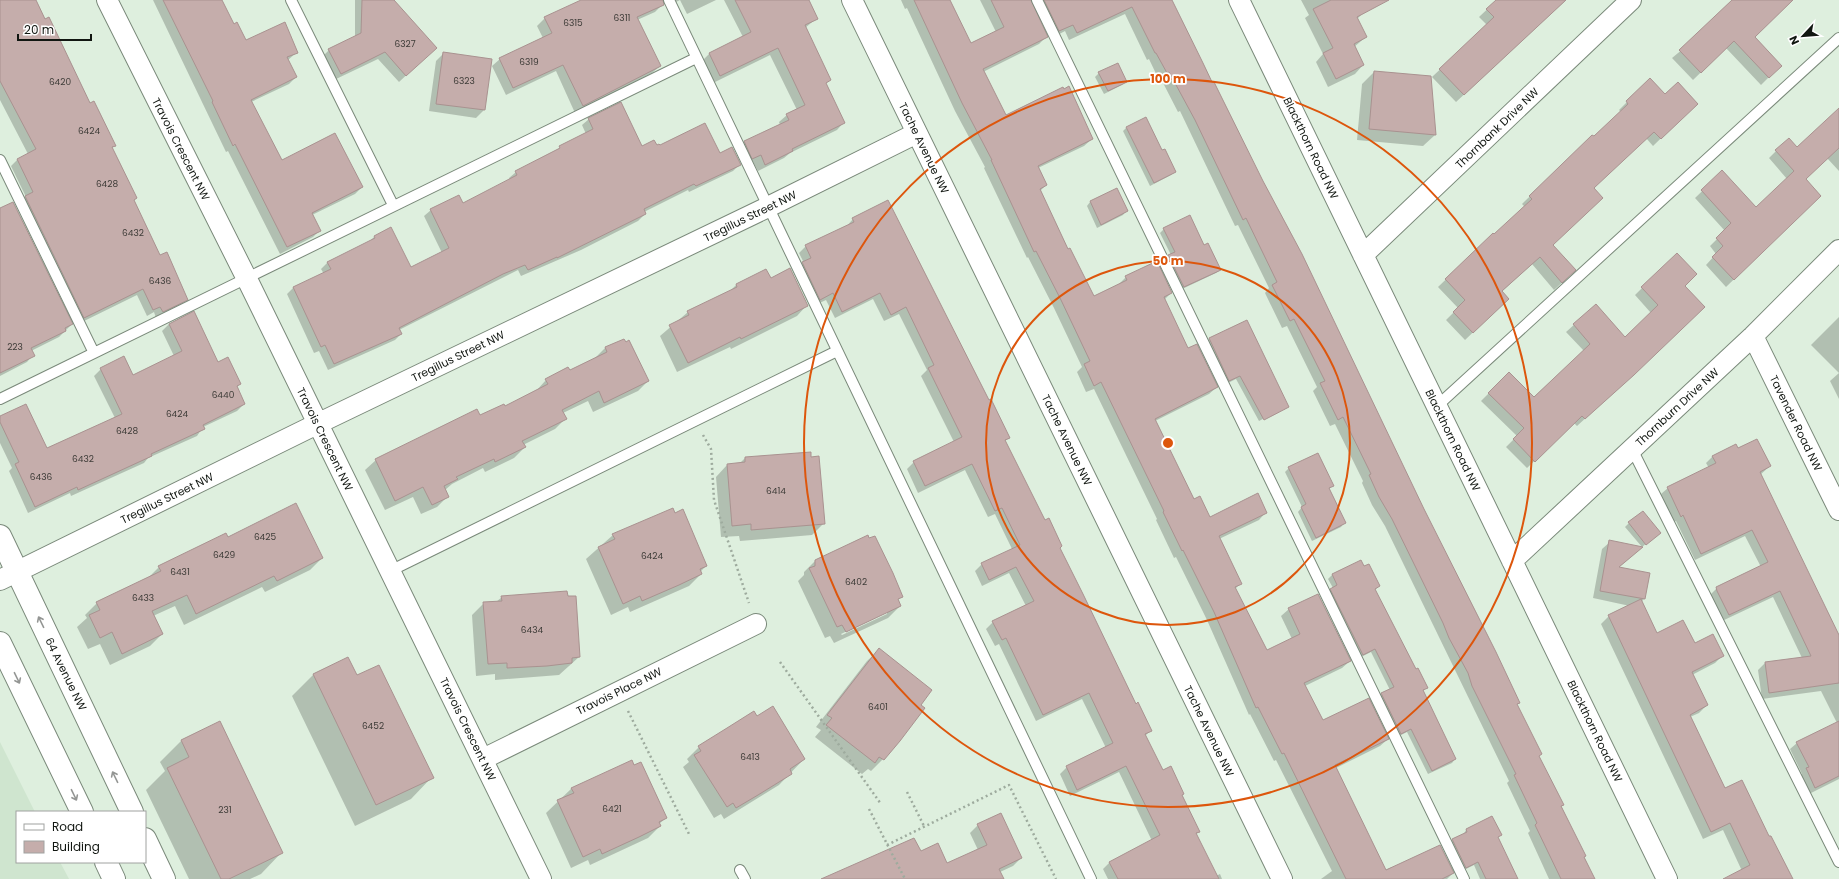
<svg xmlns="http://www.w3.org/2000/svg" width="1839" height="879" font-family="Poppins,sans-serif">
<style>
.built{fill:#cfe5cf}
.shadow{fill:#0003;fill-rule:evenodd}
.building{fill:#c5adab;stroke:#a99290}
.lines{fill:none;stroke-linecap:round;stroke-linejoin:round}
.lane-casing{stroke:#7a897a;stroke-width:12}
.street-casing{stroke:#7a897a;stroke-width:22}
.secondary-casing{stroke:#7a897a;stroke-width:24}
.path{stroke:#9eab9e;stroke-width:2.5;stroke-dasharray:2 3;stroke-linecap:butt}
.lane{stroke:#fff;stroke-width:10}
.street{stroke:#fff;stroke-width:20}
.secondary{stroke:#fff;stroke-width:22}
.oneway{stroke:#949694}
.ring{fill:none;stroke:#dd560c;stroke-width:2}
.labels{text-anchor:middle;stroke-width:3.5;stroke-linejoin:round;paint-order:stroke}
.number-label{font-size:9px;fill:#3e3c38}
.street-label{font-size:11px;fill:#111611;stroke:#fff}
.centre{fill:#dd560c;stroke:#fff;stroke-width:2}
.ring-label{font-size:12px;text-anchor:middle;font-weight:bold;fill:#dd560c;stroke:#fff;stroke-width:3.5;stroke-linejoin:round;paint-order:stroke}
</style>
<rect width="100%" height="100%" fill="#deefde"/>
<path class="built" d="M0,742L35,812H17V862H60L69,879H0Z"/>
<path class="shadow" d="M0,0H35L89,104L115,145L112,148L133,200L160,257L187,299L180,306L156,318L154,312L147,316L137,295L78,324L19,203L26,197L11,166L17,160L28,154L0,100Z
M153,0H221L233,25L246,41L297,52L288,60L296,77L289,84L251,102L282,161L362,187L355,194L312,215L320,230L313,237L280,254L228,151L226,152Z
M355,0H395V3L429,54L399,82L378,59L334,80L322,57L329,50L355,37Z
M583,0H716L687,14L680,0L668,6L665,2H662L663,4L655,12L637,20L660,66L652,73L575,113L556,71L506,95L492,66L500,59L543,38L537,26L545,18Z
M724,0H808L817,18L805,28L830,80L825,84L844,122L837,130L790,153L784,158L758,171L753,162L745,166L737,150L745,142L780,125L779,122L787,115L797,110L770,55L713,83L702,61L709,54L743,37Z
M901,0H946L970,45L996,32L980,0H1171L1519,703L1516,705L1594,879H1549L1528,833L1530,831L1507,783L1509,781L1385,526L1372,505L1362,483L1363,481L1335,424L1330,426L1313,391L1317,387L1287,326L1282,328L1265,293L1269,288L1238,225L1235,226L1180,111L1178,112L1161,79L1159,80L1149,59L1147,60L1125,14L1069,40L1065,31L1052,38L1033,1H1030L1046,37L1039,44L983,72L1005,116L1092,139L1084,146L1038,168L1046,185L1040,191L1068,250L1094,297L1119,284L1126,277L1171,293L1164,300L1188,349L1217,387L1209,394L1155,421L1193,500L1210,518L1266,512L1259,520L1219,539L1241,583L1235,589L1267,652L1292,639L1281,616L1289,609L1350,661L1342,668L1305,686L1322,722L1388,739L1380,746L1336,768L1385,870L1392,867V868L1453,873L1447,879H1321L1332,871L1276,760L1274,761L1250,714L1249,715L1207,620L1176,557L1174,558L1156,520L1157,519L1094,389L1086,392L1077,372L1082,367L1054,308L1028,257L1027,258L984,168L985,167L955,111L907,8L905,9Z
M1301,0H1357L1363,13L1357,19L1366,37L1354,47L1363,65L1355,74L1328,87L1316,62L1323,54L1305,18L1309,15Z
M1497,0H1566L1456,102L1432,77L1487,25L1479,17Z
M1742,0H1792L1754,37L1780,66L1761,85L1726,48L1693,80L1672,58Z
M444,53L491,59L484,110L476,118L429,111L436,61Z
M1374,72L1435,135L1423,146L1357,140L1362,84Z
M1099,73L1126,82L1122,85L1104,94L1095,77Z
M1650,79L1665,95L1689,111L1653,146L1646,138L1593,188L1552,245L1567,278L1554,290L1532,264L1501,292L1508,299L1465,340L1446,320L1458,308L1438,287L1493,234L1494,236L1525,207L1522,204L1592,136L1594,137L1621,112L1619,110Z
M1839,111V171L1827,158L1804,179L1820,196L1726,287L1706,265L1716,254L1710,246L1725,231L1695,198L1722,172L1756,208L1787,179L1769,158L1776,151L1797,148Z
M589,119L641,147H656L719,155L740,164L733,171L689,192L688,190L644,212L645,214L638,221L581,250L521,276L518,270L399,330L401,334L395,340L328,370L319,351L314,353L287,294L293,288L324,274L321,269L328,262L368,243L374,237L410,268L442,253L424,216L431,210L462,204L510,180L509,178L516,172L586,134L582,125Z
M1126,128L1162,151L1175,171L1171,175L1150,186L1123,131Z
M1116,189L1126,211L1123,215L1097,228L1087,206L1090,202Z
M0,209L72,324L59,337L31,351L33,355L27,362L0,376Z
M853,219L988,401L1009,438L1005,441L1135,705L1151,730L1145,736L1162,772L1181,796L1199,831L1196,835L1216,876L1220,874L1222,879H1108L1103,869L1110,862L1152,841L1119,772L1070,796L1060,774L1067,767L1106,748L1082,699L1036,721L999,644L995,646L986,629L993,622L1026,606L1009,573L982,586L975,571L982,564L1012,549L995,514L988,517L965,470L918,493L907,469L914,462L954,442L921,376L927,370L899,314L884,321L873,299L835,318L826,300L813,306L796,270L804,263L799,253L806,246L846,227Z
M1164,229L1203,246L1220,270L1216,273L1180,290L1165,260L1171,255L1160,233Z
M766,270L770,279L807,305L797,316L731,349L730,347L677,372L660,336L688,312L730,291L736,285Z
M1684,286L1625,382L1577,426L1574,423L1527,468L1506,447L1517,436L1481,401L1509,373L1533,398L1584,351L1566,332L1596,305L1625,338L1651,313L1635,295L1642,288Z
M193,313L218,363L240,384L236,388L244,404L237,411L203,427L197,436L148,458L144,463L71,496L70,493L28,513L9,471L12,468L0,443V418L46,449L115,418L94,376L101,369L132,376L174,356L162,331L169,324Z
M1839,317V399L1830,381L1839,373L1811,345Z
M1247,321L1287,407L1284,410V408L1259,421L1236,379L1226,384L1205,343L1209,339Z
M624,340L648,381L638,391L593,412L588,401L563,413L565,419L555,429L523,445L525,447L514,458L485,472L483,468L452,484L445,490L448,496L437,507L421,514L413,497L385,510L365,470L376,460L504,407L536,391L546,380L569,372L595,358L605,348Z
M1738,450L1770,466L1760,475L1839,636V779L1809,794L1800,776L1802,774L1790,749L1797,743L1837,723L1821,691L1762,699L1758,670L1765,663L1802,658L1773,597L1722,621L1710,595L1717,588L1761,567L1745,536L1695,560L1676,521L1674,522L1661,494L1668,488L1709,468L1706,463L1713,456Z
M745,458L824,523L812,535L740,541L739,536L721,537L716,477L727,465L739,464Z
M1289,468L1332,486L1328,490L1344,523L1341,527L1312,541L1298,512L1302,507L1285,472Z
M1629,523L1656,536L1642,547L1625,527Z
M613,535L706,566L700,572L701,574L689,586L630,612L628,607L611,615L586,559Z
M228,539L322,558L310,570L265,592L262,587L184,625L175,606L153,616L162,634L150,646L110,665L100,644L88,649L77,627L87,618L85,615L97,603L147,579L159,567Z
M1610,542L1641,548L1618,568L1649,574L1644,599L1641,602L1657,634L1694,645L1722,656L1715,663L1692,675L1707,705L1699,713L1690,717L1725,789L1769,838L1792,879H1729L1742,871L1723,830L1703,839L1601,624L1609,616L1630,606L1593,598L1602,549Z
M816,560L901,596L897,600L900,606L888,618L834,643L830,636L825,638L798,581L804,575V572ZM887,612V614L842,635L841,634Z
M1361,561L1364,567L1379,586L1375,590L1415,671L1426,688L1422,692L1455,759L1452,763L1428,774L1407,732L1397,737L1378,697L1390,690L1371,652L1359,658L1327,593L1333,588L1328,579L1332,575Z
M502,597L567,598L579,657L559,675L495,680V674L476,676L472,615L484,603L496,602Z
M879,650L919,705L924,709L883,759L871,771L868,769L862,774L815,737L821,730L816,727L867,661Z
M347,659L356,676L432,777L411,799L355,826L292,696L313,675Z
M220,722L282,852L261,874L250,879H189L146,790L165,771L160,762L181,741Z
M699,747L804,759L779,785L724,819L721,814L714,818L683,767L689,762L687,759Z
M572,788L666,818L659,824L660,826L648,838L590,865L588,860L571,868L546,813Z
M1492,818L1500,835L1497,838L1517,879H1480L1474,865L1462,871L1449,843L1463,835L1466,830Z
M978,825L1021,858L1013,866L1000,872L997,879H823L920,853L947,865L978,850L970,833Z"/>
<path class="building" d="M0,0H36L45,19L49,17L90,103L94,101L116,146L112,147L137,198L134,200L160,255L167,252L188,300L163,312L160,307L153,310L143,289L84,318L25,196L33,192L17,159L36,149L0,81Z
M163,0H222L234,24L237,22L246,40L285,22L298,53L287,57L297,77L251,100L282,160L335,133L363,187L312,213L321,231L287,247L235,144L233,146L212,102L213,101Z
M362,0H394L437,48L406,76L385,52L341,74L328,49L361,33Z
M581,0H663L664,5L637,17L661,66L583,106L563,65L513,88L499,58L552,33L544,17Z
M735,0H809L818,19L805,25L831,80L826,83L845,123L792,149L793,151L765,165L761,155L752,159L744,141L789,120L786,114L805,105L778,48L720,76L709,53L751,32Z
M914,0H950L971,43L1004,27L991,0H1031L1048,37L983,69L1006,115L1063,87L1064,89L1069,86L1093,139L1038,166L1047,185L1040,189L1068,249L1070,248L1094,296L1127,280L1125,276L1157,261L1172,293L1164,297L1188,348L1197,344L1218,387L1155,419L1194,499L1200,496L1210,517L1258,493L1267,513L1219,536L1242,584L1235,587L1267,650L1300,634L1288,608L1318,594L1351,661L1304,683L1323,720L1369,698L1389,739L1335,765L1386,870L1440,845L1454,873L1442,879H1346L1284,753L1282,754L1258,707L1256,708L1214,612L1183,550L1182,551L1163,512L1164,511L1101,382L1094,386L1084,364L1090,361L1061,300L1036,251L1034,252L991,160H992L962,103Z
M1044,0H1172L1203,63L1212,82H1214L1263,181L1302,254L1424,509L1496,652L1520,703L1517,704L1542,754L1539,756L1564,805L1561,806L1586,856L1584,857L1595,879H1561L1535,825L1537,823L1514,775L1516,774L1472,686L1468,673L1449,638L1443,623L1392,519L1379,497L1369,475L1371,474L1343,417L1338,420L1320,383L1325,381L1294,319L1290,321L1272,285L1277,282L1246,218L1243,220L1195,120L1169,72L1167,73L1156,53H1155L1132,7L1077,33L1073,25L1059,31Z
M1331,0H1389L1357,17L1367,37L1354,44L1364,65L1336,79L1323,53L1333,48L1313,9Z
M1496,0H1566L1464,95L1439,69L1494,17L1486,9Z
M1732,0H1793L1755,37L1782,66L1769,78L1734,41L1701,73L1679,50Z
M443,52L492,59L485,110L436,104Z
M1118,63L1127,82L1108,91L1098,72Z
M1374,71L1431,76L1436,135L1369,129Z
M1650,78L1665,94L1678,82L1698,104L1661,139L1654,132L1594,188L1603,198L1553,245L1576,270L1562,283L1540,257L1502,291L1509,299L1473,333L1453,312L1465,300L1445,279L1493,233L1494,234L1532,199L1529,196L1592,135L1594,136L1628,104L1626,101Z
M621,102L642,146L654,140L657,145L659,144L660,145L705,123L720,153L732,147L741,165L696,186L694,184L644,209L646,214L557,258V257L528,270L525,265L503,274L399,328L402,334L334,364L325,345L321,347L293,287L331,269L327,262L375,238L374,236L391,227L411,267L449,248L430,209L459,195L463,203L517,175L515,171L560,148L559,146L593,129L588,118Z
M1839,108V148L1806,179L1821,196L1734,280L1712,257L1723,246L1716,238L1731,223L1701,190L1722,170L1756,207L1794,171L1775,150L1789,138L1797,147Z
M1146,117L1162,150L1165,149L1176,172L1154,183L1126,127Z
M1117,188L1128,211L1101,225L1090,201Z
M888,200L989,400L991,399L1010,438L1005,440L1045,520L1049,518L1062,546L1060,548L1083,594L1136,704L1138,702L1152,731L1145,734L1163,770L1171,766L1184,794L1182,795L1200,832L1196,833L1219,879H1118L1109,862L1160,835L1126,766L1077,790L1066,766L1113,743L1089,693L1043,715L1006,638L1002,640L992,621L1034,601L1016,567L989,580L981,563L1020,545L1002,508L995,511L972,464L925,486L913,461L962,437L928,368L934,365L906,307L891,315L880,293L842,312L833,293L820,300L802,262L811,258L805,245L854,222L852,218Z
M13,202L73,324L65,328L66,331L31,348L35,356L0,373V208Z
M1190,215L1204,245L1208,243L1221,270L1184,287L1168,255L1175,252L1163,228Z
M1677,253L1697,274L1685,286L1705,307L1634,375L1585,419L1582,416L1535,462L1513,439L1524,428L1488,393L1509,372L1534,397L1590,344L1573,324L1596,304L1625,337L1658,305L1641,287Z
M790,268L808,306L741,339L740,337L688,363L669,325L689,315L687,311L737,287L736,284L766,269L771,278Z
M194,311L218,362L228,357L241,384L237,386L245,404L203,425L205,429L151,454L152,456L78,490L77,487L35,507L15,464L19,462L0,422V416L26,404L47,448L122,414L100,368L124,356L133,375L182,351L169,324Z
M1247,320L1289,407L1264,420L1240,376L1229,381L1209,338Z
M624,339L626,342L629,340L649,381L604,403L599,391L562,410L567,419L522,441L526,447L495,462L494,459L456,477L458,479L444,486L449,497L432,505L423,487L395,501L375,459L477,409L480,415L504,404L505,406L548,384L545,379L568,367L570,370L607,352L605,347Z
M1757,439L1771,466L1760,472L1839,635V683L1769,693L1765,662L1811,656L1780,591L1729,615L1717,591L1716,587L1768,562L1752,530L1701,554L1683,515L1681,517L1667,487L1716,463L1712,456L1736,444L1738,448Z
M811,452V457L819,456L825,524L751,530V524L732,526L727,464L745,462V457Z
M1318,453L1334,486L1329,488L1346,523L1316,538L1301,507L1306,504L1288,467Z
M296,503L323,558L277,581L274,576L196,614L187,595L152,611L163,634L122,654L112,632L100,638L89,615L100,610L96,602L161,571L158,566L226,533L228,537Z
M673,508L675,513L683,509L707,566L700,569L702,574L679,585L642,601L640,596L623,604L598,547L615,539L612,534Z
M1643,511L1661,533L1646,545L1628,522Z
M868,535L869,538L875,536L893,573L903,597L898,599L901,606L846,632L842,625L837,627L809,568L815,566V560Z
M1609,540L1643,547L1619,567L1650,573L1645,599L1600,591Z
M1361,560L1364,566L1369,564L1380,586L1375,589L1416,669L1418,668L1428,688L1423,690L1456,759L1432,771L1411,729L1401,734L1381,693L1394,687L1375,649L1363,655L1330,589L1337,585L1332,574Z
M567,591L568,596H576L580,657L572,658V663L547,666L507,668V663L488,664L483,602L502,601L501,596Z
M1641,599L1657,633L1683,620L1695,643L1713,634L1724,656L1692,672L1708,705L1690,715L1725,788L1742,780L1769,836H1771L1793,879H1723L1750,865L1730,823L1711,832L1608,615Z
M879,648L932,690L921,705L925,708L900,741L884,760L879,757L875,763L826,725L832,718L827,715Z
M348,657L357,675L379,665L434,778L376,805L313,674Z
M773,706L805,759L790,769L792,774L758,795L736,808L733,803L727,807L694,755L701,751L698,746L727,728L754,711L757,716Z
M220,721L283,853L229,879H221L167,768L189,757L181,740Z
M1839,721V776L1815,788L1806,768L1809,767L1796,742Z
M632,760L634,765L641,762L667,818L659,822L661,826L639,837L602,854L600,849L583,857L557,800L574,793L571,788Z
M1001,813L1022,858L999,869L1004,879H821L914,838L921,851L938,843L947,863L987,845L977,824Z
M1492,816L1502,835L1498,837L1518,879H1486L1478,862L1466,868L1452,839L1467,832L1466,829Z"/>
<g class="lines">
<defs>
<path id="lane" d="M291,0L393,205
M669,0L1091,879
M1037,0L1464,879
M0,160L94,353
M0,399L696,58
M1437,406L1839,38
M1632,449L1839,862
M390,571L837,351
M740,870L745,879"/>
<path id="street" d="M107,0L247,279L541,879
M852,0L1282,879
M1239,0L1667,879
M1363,255L1631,0
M1753,336L1839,510
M1512,561L1753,336L1839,250
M0,580L317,424L768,207L917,133
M483,759L756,624"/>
<path id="secondary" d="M0,536L132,812
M0,643L82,812
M145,839L164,879
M106,862L114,879"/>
</defs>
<use href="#lane" class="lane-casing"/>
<use href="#street" class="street-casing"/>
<use href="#secondary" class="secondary-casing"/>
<path class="path" d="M703,435L711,449L714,500L749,603
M780,662L881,804
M628,711L690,836
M907,792L924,826
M869,809L905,879
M887,845L1009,785L1056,879"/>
<use href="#lane" class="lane"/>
<use href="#street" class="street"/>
<use href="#secondary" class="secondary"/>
</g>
<defs><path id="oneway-shaft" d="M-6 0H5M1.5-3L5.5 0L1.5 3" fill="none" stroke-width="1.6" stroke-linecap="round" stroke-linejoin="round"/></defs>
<g class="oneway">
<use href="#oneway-shaft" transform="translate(41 622) rotate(-116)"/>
<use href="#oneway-shaft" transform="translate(17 678) rotate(64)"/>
<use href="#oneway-shaft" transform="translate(115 777) rotate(-116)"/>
<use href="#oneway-shaft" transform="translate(74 795) rotate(64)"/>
</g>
<g class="ring">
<circle cx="1168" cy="443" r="182"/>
<circle cx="1168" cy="443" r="364"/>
</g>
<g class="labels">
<g class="number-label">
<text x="622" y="21">6311</text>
<text x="573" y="26">6315</text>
<text x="405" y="47">6327</text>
<text x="529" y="65">6319</text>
<text x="464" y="84">6323</text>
<text x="60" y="85">6420</text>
<text x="89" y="134">6424</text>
<text x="107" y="187">6428</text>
<text x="133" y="236">6432</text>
<text x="160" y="284">6436</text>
<text x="15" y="350">223</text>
<text x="223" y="398">6440</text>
<text x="177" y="417">6424</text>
<text x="127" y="434">6428</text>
<text x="83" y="462">6432</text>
<text x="41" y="480">6436</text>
<text x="776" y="494">6414</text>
<text x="265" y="540">6425</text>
<text x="224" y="558">6429</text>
<text x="652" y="559">6424</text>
<text x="180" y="575">6431</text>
<text x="856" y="585">6402</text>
<text x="143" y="601">6433</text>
<text x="532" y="633">6434</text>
<text x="878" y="710">6401</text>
<text x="373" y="729">6452</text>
<text x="750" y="760">6413</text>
<text x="612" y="812">6421</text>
<text x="225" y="813">231</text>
</g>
<g class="street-label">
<text transform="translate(1497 128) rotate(-44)" y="4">Thornbank Drive NW</text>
<text transform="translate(924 148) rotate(64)" y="4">Tache Avenue NW</text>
<text transform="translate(1311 148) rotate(64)" y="4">Blackthorn Road NW</text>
<text transform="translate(181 149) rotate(63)" y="4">Travois Crescent NW</text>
<text transform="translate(750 216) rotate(-26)" y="4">Tregillus Street NW</text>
<text transform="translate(458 356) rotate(-26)" y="4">Tregillus Street NW</text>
<text transform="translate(1677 407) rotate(-43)" y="4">Thornburn Drive NW</text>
<text transform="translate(1796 423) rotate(64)" y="4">Tavender Road NW</text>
<text transform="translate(325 439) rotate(64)" y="4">Travois Crescent NW</text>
<text transform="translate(1067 440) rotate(64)" y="4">Tache Avenue NW</text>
<text transform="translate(1453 440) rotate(64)" y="4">Blackthorn Road NW</text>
<text transform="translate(167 498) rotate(-26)" y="4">Tregillus Street NW</text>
<text transform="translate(66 674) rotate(64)" y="4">64 Avenue NW</text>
<text transform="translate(619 691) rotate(-26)" y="4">Travois Place NW</text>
<text transform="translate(468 729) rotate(64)" y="4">Travois Crescent NW</text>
<text transform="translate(1209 731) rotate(64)" y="4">Tache Avenue NW</text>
<text transform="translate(1595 731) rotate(64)" y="4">Blackthorn Road NW</text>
</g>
</g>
<circle cx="1168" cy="443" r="6" class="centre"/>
<g class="ring-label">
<text x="1168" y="83">100 m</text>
<text x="1168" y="265">50 m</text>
</g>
<rect x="16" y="811" width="130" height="52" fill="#ffffff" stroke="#a0a2a0"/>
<rect x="24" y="824" width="20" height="6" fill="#ffffff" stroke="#a0a2a0"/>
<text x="52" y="831" font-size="12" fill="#111611">Road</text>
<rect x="24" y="841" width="20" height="12" fill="#c5adab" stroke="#a0a2a0"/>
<text x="52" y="851" font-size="12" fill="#111611">Building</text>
<g transform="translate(1803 36) rotate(244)" stroke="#ffffff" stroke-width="3" paint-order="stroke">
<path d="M0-3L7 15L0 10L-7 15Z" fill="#111611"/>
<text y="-6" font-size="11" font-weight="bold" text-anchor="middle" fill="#111611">N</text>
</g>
<path d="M18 34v6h73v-6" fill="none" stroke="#111611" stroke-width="2"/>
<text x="24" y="34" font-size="12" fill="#111611" stroke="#ffffff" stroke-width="3" paint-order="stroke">20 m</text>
</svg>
